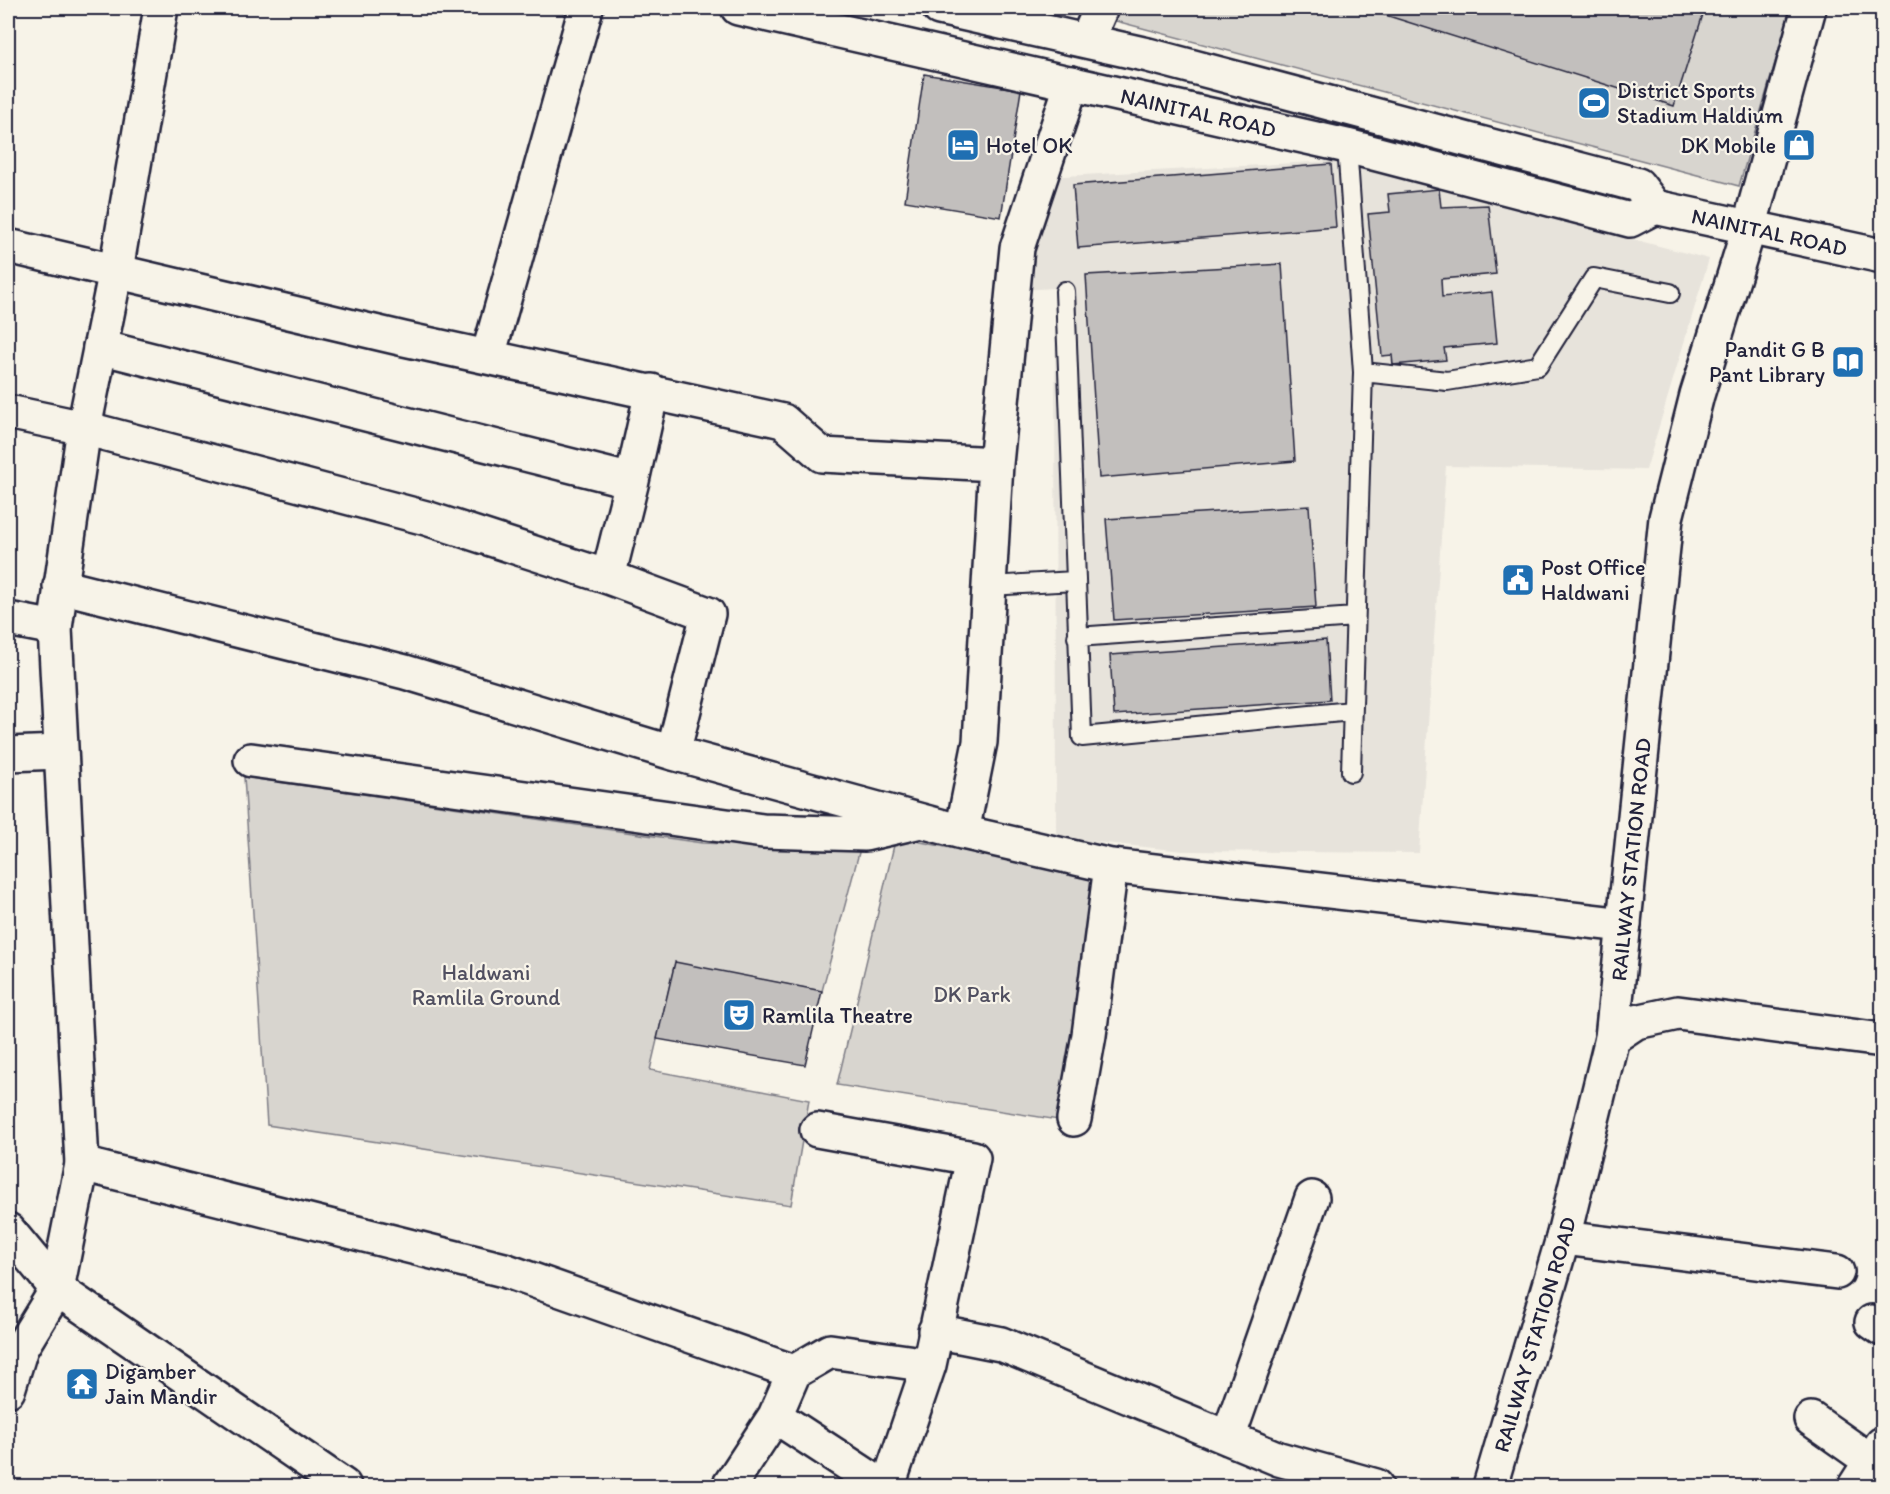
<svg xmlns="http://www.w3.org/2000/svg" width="1890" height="1494" font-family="Itim,sans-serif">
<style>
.built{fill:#e7e3db}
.green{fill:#d8d5cf;stroke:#7d7c85;stroke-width:1.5}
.building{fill:#c2bfbd;stroke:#22223b;stroke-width:1.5}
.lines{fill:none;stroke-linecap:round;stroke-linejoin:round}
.service-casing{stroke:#22223b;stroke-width:22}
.minor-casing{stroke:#22223b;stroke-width:38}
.tertiary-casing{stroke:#22223b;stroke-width:38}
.secondary-casing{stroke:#22223b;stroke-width:38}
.trunk-casing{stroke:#22223b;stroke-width:38}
.service{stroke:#f7f3e8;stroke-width:18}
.minor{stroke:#f7f3e8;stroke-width:33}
.tertiary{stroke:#f7f3e8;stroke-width:33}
.secondary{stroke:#f7f3e8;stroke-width:33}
.trunk{stroke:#f7f3e8;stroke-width:33}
.labels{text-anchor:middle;stroke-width:4.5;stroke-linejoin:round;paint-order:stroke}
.poi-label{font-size:22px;fill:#22223b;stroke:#f7f3e8;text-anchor:start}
.street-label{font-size:22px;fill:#22223b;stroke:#f7f3e8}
.park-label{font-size:22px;fill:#504f60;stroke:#f7f3e8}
</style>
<rect width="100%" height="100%" fill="#f7f3e8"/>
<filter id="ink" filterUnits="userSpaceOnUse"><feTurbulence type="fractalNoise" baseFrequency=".0167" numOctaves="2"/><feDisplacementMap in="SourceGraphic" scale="12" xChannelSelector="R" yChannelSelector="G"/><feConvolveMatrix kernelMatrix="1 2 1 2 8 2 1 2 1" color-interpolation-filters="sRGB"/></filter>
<g filter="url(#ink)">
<path class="built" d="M1332,161L1709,259L1646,470L1446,466L1419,853L1183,851L1056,838L1055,288L1020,290L1047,177Z"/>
<path class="green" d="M1117,8H1791L1739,186L1112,20Z
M244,777L702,843L860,849L822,991L675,963L650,1070L809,1100L791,1205L267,1125Z
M896,837L1100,878L1065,1121L837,1085Z"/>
<path class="building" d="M1363,8H1705L1674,106Z
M924,74L1021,90L1001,217L905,201Z
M1331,164L1336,227L1078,248L1073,185Z
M1439,189L1441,207L1488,205L1496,274L1441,279L1442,297L1492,292L1497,343L1444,348L1446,360L1393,365L1392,355L1382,356L1368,214L1390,212L1388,194Z
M1282,264L1295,461L1099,478L1086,275Z
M1309,506L1316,607L1114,620L1106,519Z
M1326,640L1330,700L1114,715L1110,655Z
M675,962L822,991L805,1065L657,1039Z"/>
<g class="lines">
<defs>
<path id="service" d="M1347,146L1363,372L1351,772
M1065,291L1082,737L1352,711
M1363,372L1447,381L1538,366L1594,278L1670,293
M989,586L1075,581
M1077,637L1355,617"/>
<path id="minor" d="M1087,40L1101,8
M1749,228L1809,8
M8,246L404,339L783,421L822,455L996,464
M100,347L632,481L652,391
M488,356L586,8
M8,412L84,428L426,518L608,577L708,614L673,753L405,672L60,586
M608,577L632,481
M8,619L55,628
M673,753L962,832L980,742L996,464L1017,248L1072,83
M8,754L60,752
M251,760L763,831L865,834L921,821
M962,832L1111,866L1624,925
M1074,1119L1089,1035L1111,866
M817,1130L973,1158L929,1365L888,1486
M82,1164L504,1270L794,1372L775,1416L882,1486
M8,1230L57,1289
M1563,1238L1837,1272
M1872,1322L1882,1329
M935,1331L1001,1344L1279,1459L1376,1486
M794,1372L830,1351L929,1365
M1811,1419L1882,1469
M1228,1438L1312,1198
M729,1486L775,1416
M1855,1486L1882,1444"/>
<g id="tertiary">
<path d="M1612,1038L1636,1022L1678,1013L1882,1040"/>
<path d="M57,1289L344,1486"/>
<path id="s1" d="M1490,1486L1563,1238L1612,1038L1666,518L1697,395L1749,228"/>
</g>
<path id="secondary" d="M8,1390L21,1348L57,1289L82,1164L55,628L84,428L116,270L161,8"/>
<g id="trunk">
<path id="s2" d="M738,8L1347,146L1630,220L1655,207"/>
<path id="s3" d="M939,8L1148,55L1638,185L1655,207L1882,256"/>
</g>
</defs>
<use href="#service" class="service-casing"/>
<use href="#minor" class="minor-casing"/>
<use href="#tertiary" class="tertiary-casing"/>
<use href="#secondary" class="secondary-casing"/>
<use href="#trunk" class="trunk-casing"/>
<use href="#service" class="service"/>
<use href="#minor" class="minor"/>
<use href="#tertiary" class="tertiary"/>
<use href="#secondary" class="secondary"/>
<use href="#trunk" class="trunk"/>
</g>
</g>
<defs>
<symbol id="stadium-square" viewBox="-11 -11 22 22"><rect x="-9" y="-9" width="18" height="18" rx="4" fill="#1f6fb2" stroke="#f7f3e8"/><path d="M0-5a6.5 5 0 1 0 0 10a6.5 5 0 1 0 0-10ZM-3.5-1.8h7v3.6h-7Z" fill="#fff"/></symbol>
<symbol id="hotel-square" viewBox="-11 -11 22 22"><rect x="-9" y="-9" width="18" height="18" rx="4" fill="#1f6fb2" stroke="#f7f3e8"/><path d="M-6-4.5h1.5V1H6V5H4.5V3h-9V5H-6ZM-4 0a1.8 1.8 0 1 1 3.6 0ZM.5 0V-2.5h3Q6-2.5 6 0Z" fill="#fff"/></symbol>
<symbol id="shop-square" viewBox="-11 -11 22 22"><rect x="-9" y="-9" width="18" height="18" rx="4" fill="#1f6fb2" stroke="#f7f3e8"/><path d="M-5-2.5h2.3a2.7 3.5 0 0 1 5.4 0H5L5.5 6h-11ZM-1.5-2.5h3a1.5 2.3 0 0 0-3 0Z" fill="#fff"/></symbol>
<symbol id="library-square" viewBox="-11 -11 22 22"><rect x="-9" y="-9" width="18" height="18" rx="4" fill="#1f6fb2" stroke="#f7f3e8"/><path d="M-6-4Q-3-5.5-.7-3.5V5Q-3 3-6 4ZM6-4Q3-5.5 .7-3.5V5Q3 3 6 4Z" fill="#fff"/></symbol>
<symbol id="civic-square" viewBox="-11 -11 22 22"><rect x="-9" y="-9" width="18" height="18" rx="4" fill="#1f6fb2" stroke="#f7f3e8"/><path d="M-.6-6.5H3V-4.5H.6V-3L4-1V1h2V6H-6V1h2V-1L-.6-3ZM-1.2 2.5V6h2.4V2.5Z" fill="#fff"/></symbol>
<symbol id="theatre-square" viewBox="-11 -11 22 22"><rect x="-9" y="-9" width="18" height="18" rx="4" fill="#1f6fb2" stroke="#f7f3e8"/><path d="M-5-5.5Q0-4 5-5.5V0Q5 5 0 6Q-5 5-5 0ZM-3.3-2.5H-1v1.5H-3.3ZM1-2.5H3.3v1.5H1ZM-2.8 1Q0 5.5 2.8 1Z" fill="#fff"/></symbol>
<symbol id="temple-square" viewBox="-11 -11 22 22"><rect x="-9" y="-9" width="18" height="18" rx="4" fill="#1f6fb2" stroke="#f7f3e8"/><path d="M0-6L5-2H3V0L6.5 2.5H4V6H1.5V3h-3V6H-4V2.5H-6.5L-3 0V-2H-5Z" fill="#fff"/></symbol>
</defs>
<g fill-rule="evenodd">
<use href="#stadium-square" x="1575" y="84" width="38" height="38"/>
<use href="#hotel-square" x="944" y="126" width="38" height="38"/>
<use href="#shop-square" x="1780" y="126" width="38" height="38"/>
<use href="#library-square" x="1829" y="343" width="38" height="38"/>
<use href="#civic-square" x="1499" y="561" width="38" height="38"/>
<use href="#theatre-square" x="720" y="996" width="38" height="38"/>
<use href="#temple-square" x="63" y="1365" width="38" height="38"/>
</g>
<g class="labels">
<g class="poi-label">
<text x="1617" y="98">District Sports<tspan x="1617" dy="25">Stadium Haldium</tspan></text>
<text x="986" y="153">Hotel OK</text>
<text x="1776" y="153" text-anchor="end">DK Mobile</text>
<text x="1825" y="357" text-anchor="end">Pandit G B<tspan x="1825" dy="25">Pant Library</tspan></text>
<text x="1541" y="575">Post Office<tspan x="1541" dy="25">Haldwani</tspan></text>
<text x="762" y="1023">Ramlila Theatre</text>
<text x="105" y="1379">Digamber<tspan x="105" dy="25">Jain Mandir</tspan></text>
</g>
<g class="street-label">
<text dy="8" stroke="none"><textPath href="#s2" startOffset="472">NAINITAL ROAD</textPath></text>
<text dy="8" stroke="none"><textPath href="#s3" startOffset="866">NAINITAL ROAD</textPath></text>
<text dy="8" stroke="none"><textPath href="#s1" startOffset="644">RAILWAY STATION ROAD</textPath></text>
<text dy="8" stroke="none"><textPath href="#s1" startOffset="158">RAILWAY STATION ROAD</textPath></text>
</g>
<g class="park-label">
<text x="486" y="980">Haldwani<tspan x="486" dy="25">Ramlila Ground</tspan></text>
<text x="972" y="1002">DK Park</text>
</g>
</g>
<rect width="1890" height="1494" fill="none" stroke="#f7f3e8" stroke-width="30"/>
<rect x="15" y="15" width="1860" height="1464" fill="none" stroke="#22223b" stroke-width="2" filter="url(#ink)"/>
</svg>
